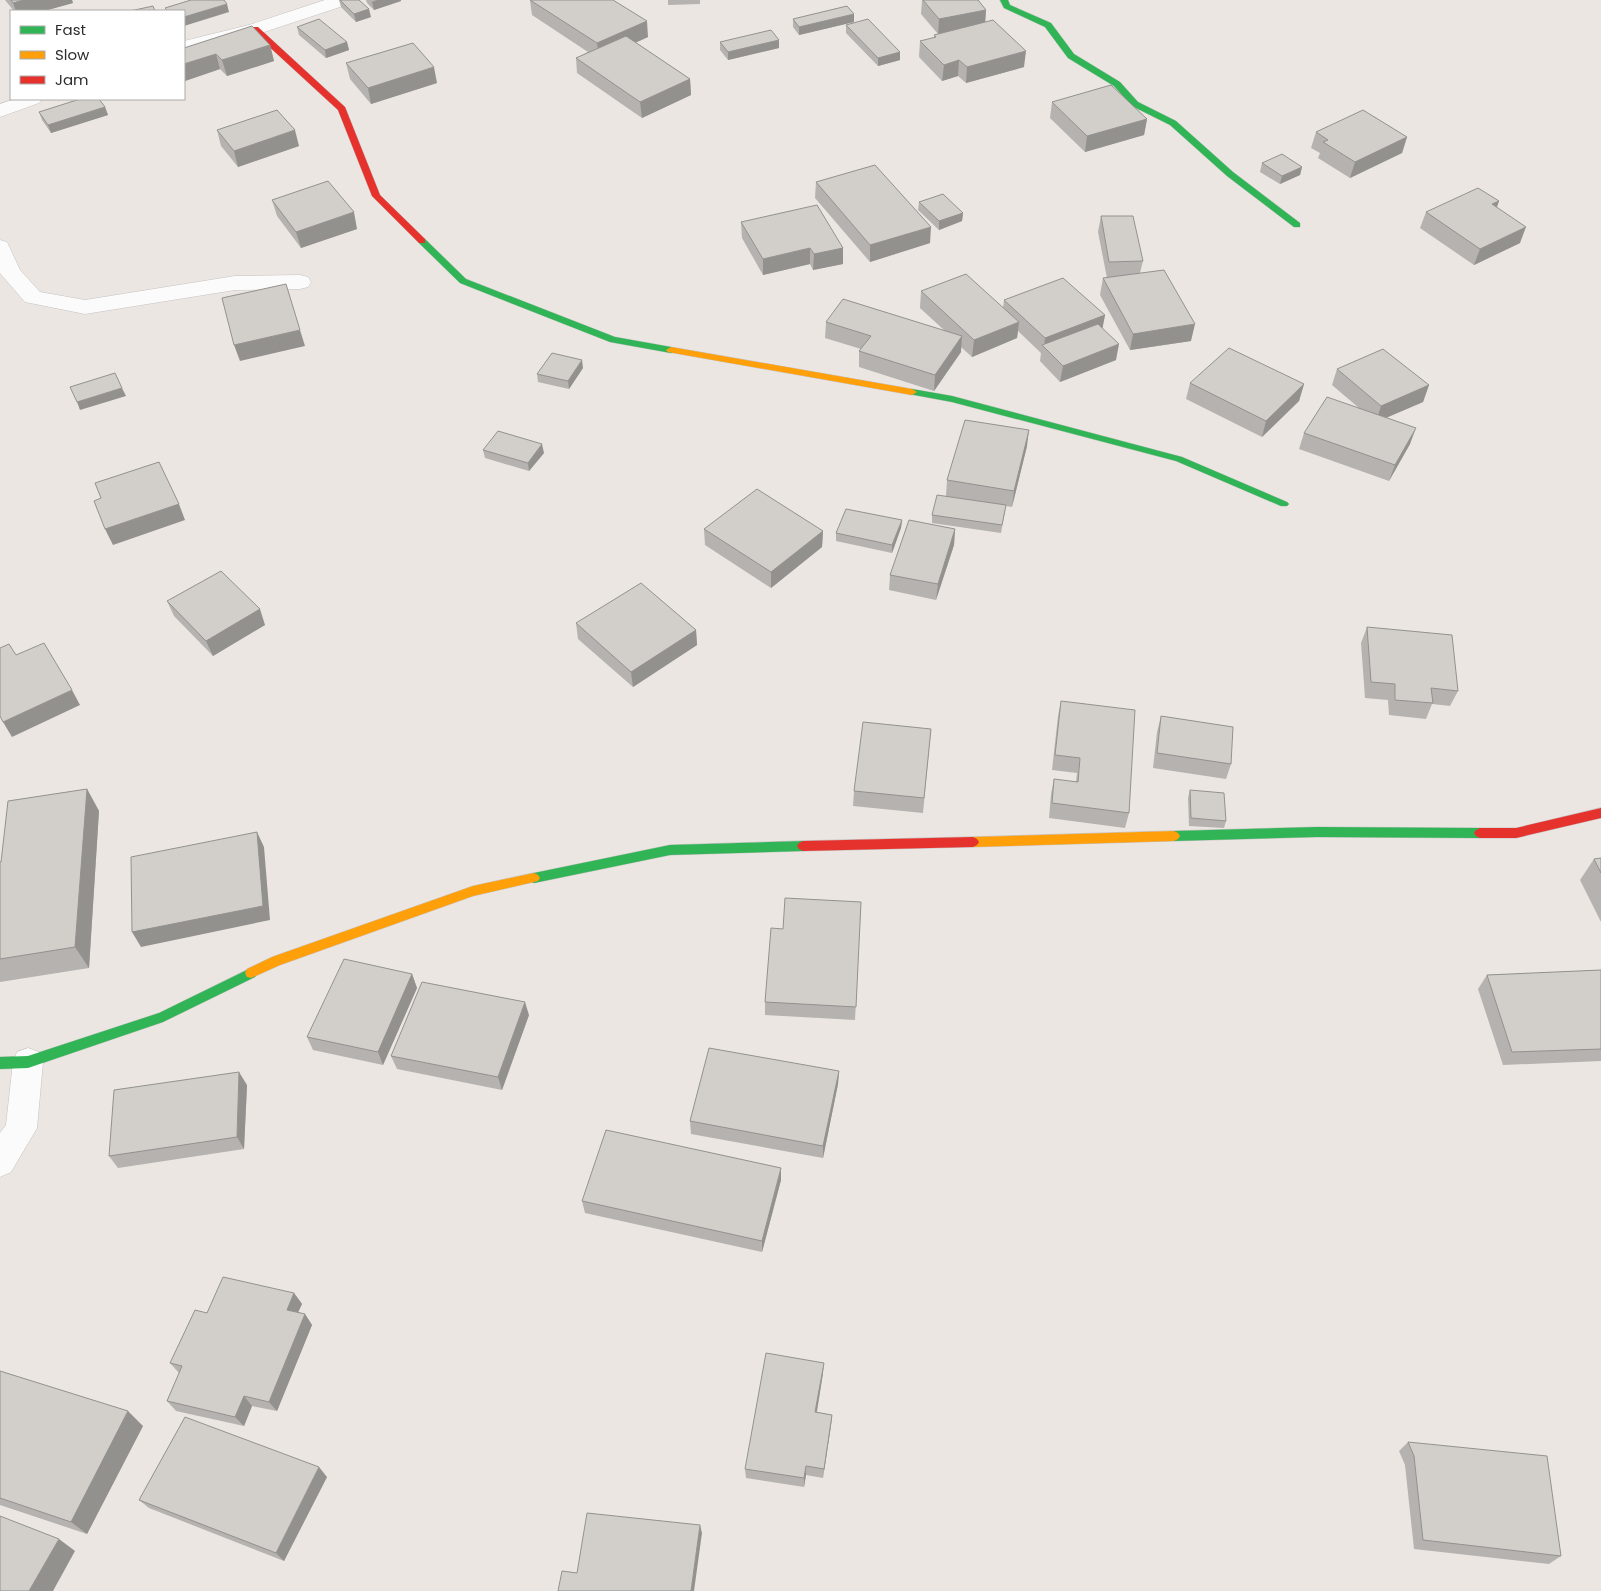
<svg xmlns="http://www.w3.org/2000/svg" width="1601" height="1591" font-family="Poppins,sans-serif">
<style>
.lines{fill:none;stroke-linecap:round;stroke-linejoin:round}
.street-casing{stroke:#c4c3c3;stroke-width:1}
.fast-casing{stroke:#c4c3c3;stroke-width:1}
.slow-casing{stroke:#c4c3c3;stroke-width:1}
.jam-casing{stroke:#c4c3c3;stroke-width:1}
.street{fill:#fcfbfb;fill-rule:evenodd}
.fast{fill:#30b455;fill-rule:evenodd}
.slow{fill:#ff9f0a;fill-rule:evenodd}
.jam{fill:#e5322d;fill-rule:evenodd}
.wall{fill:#b5b2af}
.shaded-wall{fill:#93918e}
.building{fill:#d2cfcb;stroke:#93918e}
</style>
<rect width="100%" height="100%" fill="#ebe6e2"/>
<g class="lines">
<defs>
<path id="street" d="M325,0H352L349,4L261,33L184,51V41L249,25Z
M15,99H42L39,103L0,117V104Z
M0,240L7,242L20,270L40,292L85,300L235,276L300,275L308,277L311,282L308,287L300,289L235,290L85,314L25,302L0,273Z
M28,1048L39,1052L43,1062L37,1128L11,1172L0,1177V1133L6,1125L13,1062L17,1052Z"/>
<path id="fast" d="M1000,0H1008L1010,5L1051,23L1074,54L1120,82L1138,102L1176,121L1233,172L1300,223V227H1294L1227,176L1170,125L1132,106L1114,86L1068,58L1045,27L1004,8Z
M422,238L425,239L466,279L615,337L671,347L676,350L671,353L610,342L460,283L419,243L418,241Z
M912,389L952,396L1182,457L1287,502L1289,504L1287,506H1281L1176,461L952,402L909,394V390Z
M1317,827L1480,828L1484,830L1486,833L1484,836L1480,838L1317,837L1174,841L1170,839L1168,836L1170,833L1174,831Z
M803,841L807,843L809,846L807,849L803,851L670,855L534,883L530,881L528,878L530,875L534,873L670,845Z
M251,968L255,969L257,973L255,977L163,1022L28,1068L0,1069V1057L28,1056L159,1013Z"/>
<path id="slow" d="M671,347L912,389L917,392L912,395L668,352L666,350Z
M1174,831L1178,833L1180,836L1178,839L1174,841L973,847L969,845L967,842L969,839L973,837Z
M534,873L538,875L540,878L538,881L473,896L280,965L251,978L247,977L245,973L247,969L272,957L473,886Z"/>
<path id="jam" d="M252,27H258L345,107L380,195L425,239V243H419L372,196L338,110L252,31Z
M1601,808V818L1516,838H1480L1476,836L1474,833L1476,830L1480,828H1516Z
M973,837L977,839L979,842L977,845L973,847L803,851L799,849L797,846L799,843L803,841Z"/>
</defs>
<use href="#street" class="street-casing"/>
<use href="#fast" class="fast-casing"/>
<use href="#slow" class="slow-casing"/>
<use href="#jam" class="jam-casing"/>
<use href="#street" class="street"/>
<use href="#fast" class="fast"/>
<use href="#slow" class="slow"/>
<use href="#jam" class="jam"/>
</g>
<path class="wall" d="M5,0H72L73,3L44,11H14Z
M339,0H359L371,17L356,22L341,7Z
M366,0H401V1L374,10L367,3Z
M530,0L648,37L635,43L690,79L691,95L642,118L577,73L576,58L588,52L532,15Z
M668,0H700V4L668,5Z
M922,0H978L986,10L985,22L1024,67L966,83L958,76L942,81L919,57L920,41L934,38V35L938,34L921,14Z
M793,19L854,22L799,35L793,27Z
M846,25L900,52V60L878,66L846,33Z
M297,27L347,42L349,50L326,58L299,35Z
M720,42L779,48L728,60L720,50Z
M270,45L274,61L227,76L220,69L185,81L184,80V48Z
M346,63L437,83L371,104L350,79Z
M1052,102L1147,119L1144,135L1085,152L1050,118Z
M105,107L108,115L51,133L42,120L39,112Z
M217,130L299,146L238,167L221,146Z
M1316,132L1407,137L1402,153L1350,178L1318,158L1320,153L1311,148Z
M1262,163L1302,167L1300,175L1280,184L1260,172Z
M816,182L930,243L870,262L815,198Z
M272,200L357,229L301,248L277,216Z
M1499,201L1497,207L1520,243L1474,265L1420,228L1426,212Z
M919,202L963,213L962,221L939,230L918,210Z
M1101,216L1143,261L1140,273L1191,341L1130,350L1100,295L1103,278H1107L1098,232Z
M741,222L843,248V264L813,270L810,264L763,275L742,238Z
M921,291L1003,308L1004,300L1105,315L1102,328L1116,360L1060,382L1040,361L1041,353L1018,331L1017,338L972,357L961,347V352L934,391L859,367V351L861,349L825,338L826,322L944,330L920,308Z
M583,368L569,389L538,382L537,374Z
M1337,369L1429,385L1423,402L1386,418L1410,444L1389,481L1299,449L1304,433L1359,408L1332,385Z
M1190,383L1304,384L1299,401L1262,437L1186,399Z
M1027,446L1012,507L1006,506L1001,533L932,523V515L946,496L947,480Z
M483,450L544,453L529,471L485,458Z
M902,520L901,528L892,553L836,541V533Z
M704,529L823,531L822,547L771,588L705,545Z
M955,529L954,545L936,600L889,590L890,575Z
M167,601L265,625L213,656L174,616Z
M576,623L696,630L697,645L633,687L578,639Z
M1367,627L1458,691L1450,706L1432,704L1426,719L1389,715L1388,700L1365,698L1361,643Z
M1061,701L1129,813L1125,828L1049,818L1051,794L1054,779L1076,782L1077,773L1052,770L1058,716Z
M1161,716L1231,764L1226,779L1153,768L1157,732Z
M931,729L923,813L853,806L854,791Z
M87,789L99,811L89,968L0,982V862Z
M1190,790L1226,821L1224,828L1189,826L1188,798Z
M1601,858V922L1580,880L1594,859Z
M861,902L855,1020L765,1015V1002L783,929Z
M1601,970V1061L1503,1065L1478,989L1487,975Z
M412,974L417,988L383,1065L313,1050L307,1037Z
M529,1015L502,1090L397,1069L391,1056Z
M839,1071L838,1084L823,1158L691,1134L690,1121Z
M247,1085L244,1149L118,1168L109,1156Z
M781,1180L762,1252L585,1213L582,1201Z
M294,1293L302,1304L298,1312L305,1314L312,1325L277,1411L252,1406L244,1426L176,1411L167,1401L179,1373L170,1363L207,1313Z
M0,1371L143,1426L87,1534L0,1505Z
M823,1373L817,1412L832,1415L831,1425L823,1478L806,1475L804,1487L746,1478L745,1469Z
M1408,1442L1561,1556L1549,1564L1414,1549L1405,1465L1399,1451Z
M327,1477L284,1561L149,1508L139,1500Z"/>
<path class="shaded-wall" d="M24,0H72L73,3L44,11H16L13,3Z
M377,0H401V1L374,10L372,2Z
M227,4L229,12L184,26V17Z
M369,9L371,17L356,22L354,14Z
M986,10L985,25L938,35L939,19Z
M854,14V22L799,35V27Z
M647,21L648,37L599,59L597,43Z
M779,40V48L728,60V52Z
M347,42L349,50L326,58L325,50Z
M270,45L274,61L227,76L222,60Z
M1026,51L1024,67L966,83L967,67Z
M900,52V60L878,66V58Z
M216,54L220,69L185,81L184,78V64Z
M959,60L958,76L942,81L944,65Z
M434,67L437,83L371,104L368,88Z
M690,79L691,95L642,118L640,102Z
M105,107L108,115L51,133L48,125Z
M1147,119L1144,135L1085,152L1087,136Z
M295,130L299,146L238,167L234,151Z
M1407,137L1402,153L1350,178L1355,162Z
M1302,167L1300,175L1280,184L1282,176Z
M1499,201L1493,218L1492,204Z
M354,212L357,229L301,248L296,232Z
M963,213L962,221L939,230V221Z
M931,227L930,243L870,262V245Z
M1526,227L1520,243L1474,265L1480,249Z
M810,248V264L763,275V259Z
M843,248V264L813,270L814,254Z
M1105,315L1102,331L1044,347L1045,338Z
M1019,322L1017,338L972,357L974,340Z
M1195,324L1191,341L1130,350L1133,334Z
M300,330L305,346L240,361L234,345Z
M962,336L961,352L934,391L935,375Z
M1119,344L1116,360L1060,382L1063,366Z
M582,360L583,368L569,389L568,381Z
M1304,384L1299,401L1262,437L1266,421Z
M1429,385L1423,402L1376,422L1381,406Z
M122,388L126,396L80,410L77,402Z
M1416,428L1410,444L1389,481L1395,465Z
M1029,430L1027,446L1012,507L1014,491Z
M542,444L544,453L529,471L528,463Z
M179,504L185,520L113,545L105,529Z
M902,520L901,528L892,553V545Z
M955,529L954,545L936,600L938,584Z
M823,531L822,547L771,588V572Z
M260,609L265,625L213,656L206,641Z
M696,630L697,645L633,687L631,672Z
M72,690L80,705L12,737L3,722Z
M87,789L99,811L89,968L75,947Z
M257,832L264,847L270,920L141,947L132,932Z
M412,974L417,988L383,1065L378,1052Z
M525,1002L529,1015L502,1090L498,1077Z
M839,1071L838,1084L823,1158V1146Z
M239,1072L247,1085L244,1149L237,1137Z
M781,1168V1180L762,1252V1241Z
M294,1293L302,1304L294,1321L287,1310Z
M305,1314L312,1325L277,1411L269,1402Z
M824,1363L823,1373L815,1422V1412Z
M244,1396L252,1406L244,1426L235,1417Z
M128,1411L143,1426L87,1534L71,1522Z
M832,1415L831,1425L823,1478L824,1469Z
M806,1466V1475L804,1487V1478Z
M319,1467L327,1477L284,1561L276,1553Z
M700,1525L702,1533L694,1591H691Z
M59,1539L75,1551L53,1591H29Z"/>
<path class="building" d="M11,0H24L13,3Z
M191,0H224L227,4L184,17V11H168L165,8Z
M340,0H359L369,9L354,14Z
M530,0H613L647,21L597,43Z
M923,0H978L986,10L939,19Z
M153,6L155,11H130Z
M847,6L854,14L799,27L793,19Z
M319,19L347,42L325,50L297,27Z
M868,19L900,52L878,58L846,25Z
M993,20L1026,51L967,67L959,60L944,65L920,41L936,37L934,35Z
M252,26L270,45L222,60L216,54L184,64V48Z
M771,30L779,40L728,52L720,42Z
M626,36L690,79L640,102L576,58Z
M413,43L434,67L368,88L346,63Z
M1111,85L1147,119L1087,136L1052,102Z
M80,99H99L105,107L48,125L39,112Z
M277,110L295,130L234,151L217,130Z
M1363,110L1407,137L1355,162L1323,142L1328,140L1316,132Z
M1282,154L1302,167L1282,176L1262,163Z
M875,165L931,227L870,245L816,182Z
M328,181L354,212L296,232L272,200Z
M1478,188L1499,201L1492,204L1526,227L1480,249L1426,212Z
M943,194L963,213L939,221L919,202Z
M817,205L843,248L814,254L810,248L763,259L741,222Z
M1101,216H1133L1143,261L1109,262Z
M1164,270L1195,324L1133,334L1103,278Z
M966,274L1019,322L974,340L921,291Z
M1063,278L1105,315L1045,338L1004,300Z
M286,284L300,330L234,345L222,298Z
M843,299L962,336L935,375L859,351L871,336L826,322Z
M1098,324L1119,344L1063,366L1042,345Z
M1229,348L1304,384L1266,421L1190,383Z
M1383,349L1429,385L1381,406L1337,369Z
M552,353L582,360L568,381L537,374Z
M115,373L122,388L77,402L70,387Z
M1327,397L1416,428L1395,465L1304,433Z
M965,420L1029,430L1014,491L947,480Z
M498,431L542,444L528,463L483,450Z
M159,462L179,504L105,529L94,501L101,498L95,483Z
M757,489L823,531L771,572L704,529Z
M937,495L1006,505L1002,525L932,515Z
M846,509L902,520L892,545L836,533Z
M909,520L955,529L938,584L890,575Z
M221,571L260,609L206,641L167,601Z
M641,583L696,630L631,672L576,623Z
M1367,627L1452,635L1458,691L1431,688L1433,703L1395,700V684L1371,682Z
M44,643L72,690L3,722L0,716V648L9,644L16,655Z
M1061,701L1135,710L1129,813L1052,803L1054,779L1078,782L1080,758L1055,755Z
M1161,716L1233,727L1231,764L1157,753Z
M863,722L931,729L924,798L854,791Z
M87,789L75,947L0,959V862H1L8,801Z
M1190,790L1224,793L1226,821L1191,818Z
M257,832L263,906L132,932L131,857Z
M1601,858V873L1594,859Z
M785,898L861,902L856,1007L765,1002L771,928L783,929Z
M344,959L412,974L378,1052L307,1037Z
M1601,970V1049L1512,1052L1487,975Z
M422,982L525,1002L498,1077L391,1056Z
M709,1048L839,1071L823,1146L690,1121Z
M239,1072L237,1137L109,1156L114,1090Z
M606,1130L781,1168L762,1241L582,1201Z
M223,1277L294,1293L287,1310L305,1314L269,1402L244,1396L235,1417L167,1401L182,1366L170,1363L195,1310L207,1313Z
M766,1353L824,1363L815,1412L832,1415L824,1469L806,1466L804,1478L745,1469Z
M0,1371L128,1411L71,1522L0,1498Z
M185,1417L319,1467L276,1553L139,1500Z
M1408,1442L1547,1456L1561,1556L1423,1540L1414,1456Z
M587,1513L700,1525L691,1591H558L562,1571L577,1573Z
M0,1516L59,1539L29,1591H0Z"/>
<rect x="10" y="10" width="175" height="90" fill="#ffffff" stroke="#ababab"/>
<rect x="20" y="26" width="25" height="8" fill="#30b455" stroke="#ababab"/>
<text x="55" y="35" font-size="15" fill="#2d2d2d">Fast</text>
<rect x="20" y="51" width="25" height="8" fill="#ff9f0a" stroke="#ababab"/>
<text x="55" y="60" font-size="15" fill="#2d2d2d">Slow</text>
<rect x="20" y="76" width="25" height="8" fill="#e5322d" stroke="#ababab"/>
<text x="55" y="85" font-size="15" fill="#2d2d2d">Jam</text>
</svg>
